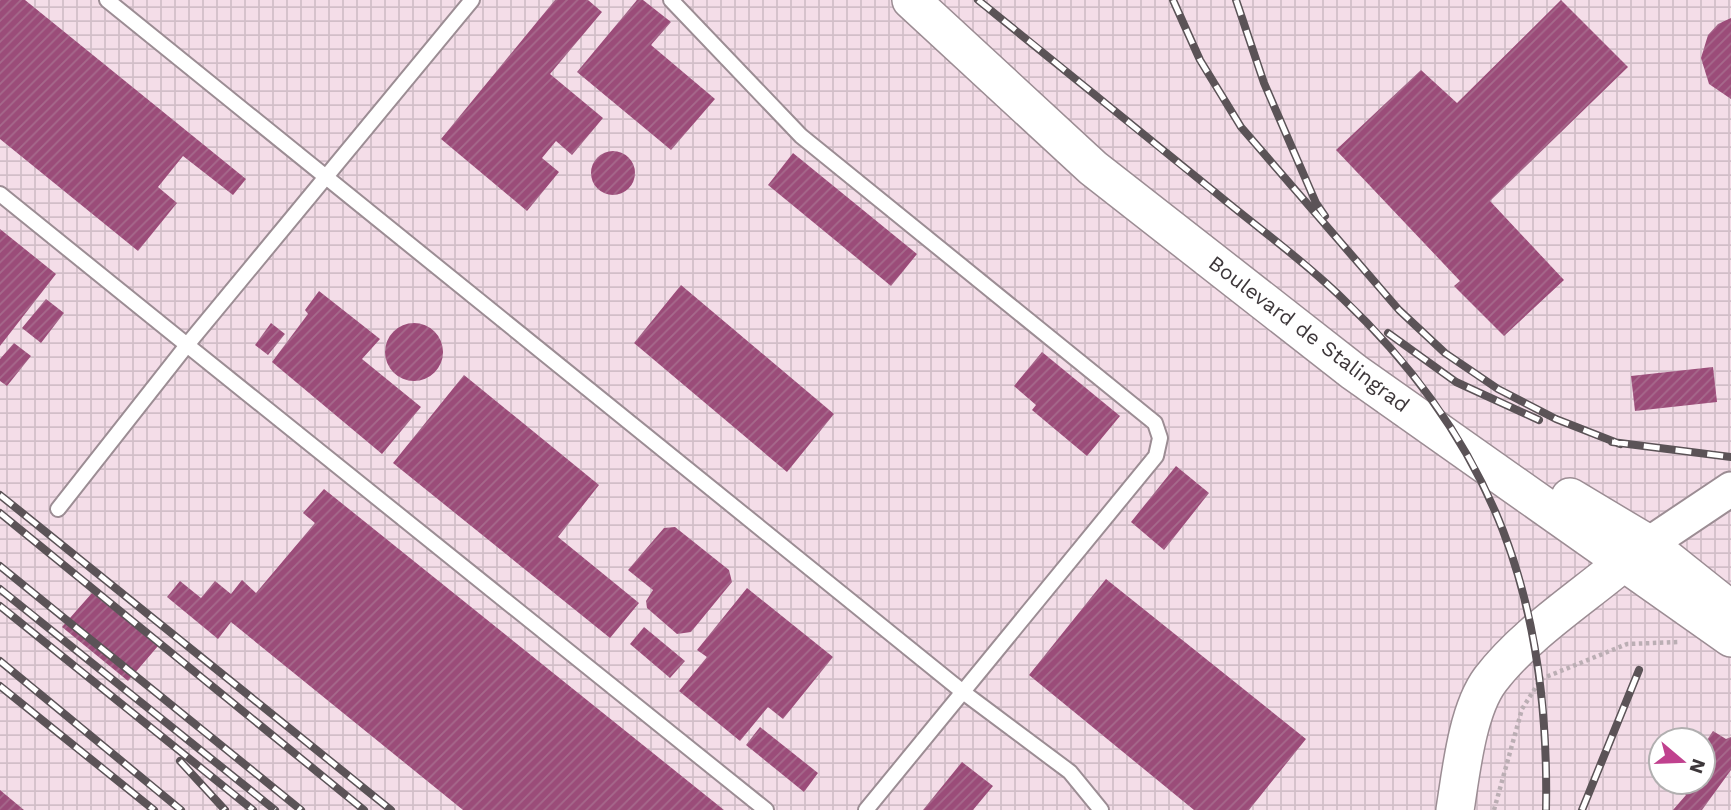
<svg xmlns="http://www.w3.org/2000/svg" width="1731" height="810" font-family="'Work Sans',sans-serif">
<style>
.industrial{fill:url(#industrial-grid);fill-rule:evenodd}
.building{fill:url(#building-hatch)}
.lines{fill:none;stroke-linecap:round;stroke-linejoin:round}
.service-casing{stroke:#9c8d94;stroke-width:18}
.tertiary-casing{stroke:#9c8d94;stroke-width:37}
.secondary-casing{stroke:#9c8d94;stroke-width:40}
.path{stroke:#bbaeb4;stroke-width:4.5;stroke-dasharray:3.5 3.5;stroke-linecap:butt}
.service{stroke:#fff;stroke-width:14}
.tertiary{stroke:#fff;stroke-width:33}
.secondary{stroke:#fff;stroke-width:37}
.rail-casing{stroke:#5b5357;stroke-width:8}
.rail{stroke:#fff;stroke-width:5;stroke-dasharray:16;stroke-linecap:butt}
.labels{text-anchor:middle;stroke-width:7;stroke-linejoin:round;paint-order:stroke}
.street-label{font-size:21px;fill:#3d373a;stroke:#fff}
</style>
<defs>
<pattern id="industrial-grid" width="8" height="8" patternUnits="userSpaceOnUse" patternTransform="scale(1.75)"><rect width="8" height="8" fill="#f4dde8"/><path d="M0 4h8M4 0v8" fill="none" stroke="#d2bec8"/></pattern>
<pattern id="building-hatch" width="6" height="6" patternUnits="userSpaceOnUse" patternTransform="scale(1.75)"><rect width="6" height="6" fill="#9b4c79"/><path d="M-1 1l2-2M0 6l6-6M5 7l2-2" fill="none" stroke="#a66a8c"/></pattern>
</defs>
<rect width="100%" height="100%" fill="#faeaf1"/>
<path class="industrial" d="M0,0H1731V810H0ZM1661,740H1703V782H1661Z"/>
<path class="building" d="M0,0H25L246,179L233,195L183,156L158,187L177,203L138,251L0,139Z
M555,0H588L602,12L550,74L603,118L572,155L556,141L542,158L559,172L527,211L441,139Z
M637,0H643L671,22L651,45L715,99L671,150L577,72Z
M1561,0L1628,67L1490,201L1564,280L1504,336L1454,286L1460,281L1336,150L1421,70L1457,103Z
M1731,18V99L1709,84L1701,58L1708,35L1718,24Z
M591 173a22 22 0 1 1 44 0a22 22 0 1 1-44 0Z
M793,153L917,254L891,286L768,185Z
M0,229L56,274L0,346Z
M681,285L834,414L787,472L634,343Z
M319,291L380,339L362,359L421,407L382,454L272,362L308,314L305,310Z
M46,299L64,313L41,343L22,328Z
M271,323L285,334L268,355L255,345Z
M385 352a29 29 0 1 1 58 0a29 29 0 1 1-58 0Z
M14,343L31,356L7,386L0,381V359Z
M1042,352L1120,416L1087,456L1032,410L1036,405L1014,386Z
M1713,367L1717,402L1635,411L1631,376Z
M464,375L599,485L558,537L639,603L610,638L393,463Z
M1176,466L1209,493L1164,550L1131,522Z
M324,489L724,810H463L231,622L218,639L167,597L180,581L201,598L215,581L231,594L242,580L256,593L315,523L303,513Z
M675,527L729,570L732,582L691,632L677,634L647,608L646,601L653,590L628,570L664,528Z
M1106,579L1306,739L1249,810H1194L1029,675Z
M747,588L833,657L783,719L768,707L740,741L679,691L707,657L697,650Z
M92,593L158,646L128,681L62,627Z
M644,627L685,661L670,678L630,644Z
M760,727L818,773L804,792L746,745Z
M1713,731L1726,739L1731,737V770L1702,810H1673L1686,795L1675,786L1678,782H1703V746Z
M962,762L993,786L973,810H923Z
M0,790L24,810H0Z"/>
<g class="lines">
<defs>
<path id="service" d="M107,0L963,692L1070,772L1101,810
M472,0L187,345L766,810
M671,0L801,136L1155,423L1160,438L1156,456L866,810
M0,194L187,345L58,509"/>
<path id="tertiary" d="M1628,558L1731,489"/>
<path id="secondary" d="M911,0L1093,168L1354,372L1731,638
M1570,497L1647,543L1731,610
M1455,810C1461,773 1467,711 1490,680C1525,634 1580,599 1624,562"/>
</defs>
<use href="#service" class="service-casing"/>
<use href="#tertiary" class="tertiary-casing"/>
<use href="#secondary" class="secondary-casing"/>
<path class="path" d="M1494,810L1522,709L1541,679L1627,644L1679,642"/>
<use href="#service" class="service"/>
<use href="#tertiary" class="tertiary"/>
<use href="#secondary" class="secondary"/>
<defs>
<path id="rail" d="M978,0C1058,64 1136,129 1216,193C1258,228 1303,260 1342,298C1495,443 1550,602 1546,810
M1173,0L1200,60L1241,127L1399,310L1445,353L1498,389L1556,419L1620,444
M1236,0L1264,83L1316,203L1325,216
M1388,333L1456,382L1539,420
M1612,442L1731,457
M0,495L391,810
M0,513L364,810
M0,566L301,810
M0,589L275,810
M0,606L253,810
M0,661L181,810
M0,686L154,810
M180,761L225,810
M1582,810L1639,670"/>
</defs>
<use href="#rail" class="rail-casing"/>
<use href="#rail" class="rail"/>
</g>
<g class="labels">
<g class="street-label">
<text transform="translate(1309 334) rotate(37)" y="7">Boulevard de Stalingrad</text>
</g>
</g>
<g transform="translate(1682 761) rotate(109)"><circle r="33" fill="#ffffff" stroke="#b1afb0" stroke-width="2"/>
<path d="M0-5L12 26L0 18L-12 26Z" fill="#c0418e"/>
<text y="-10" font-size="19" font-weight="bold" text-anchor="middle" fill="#3d373a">N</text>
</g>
</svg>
